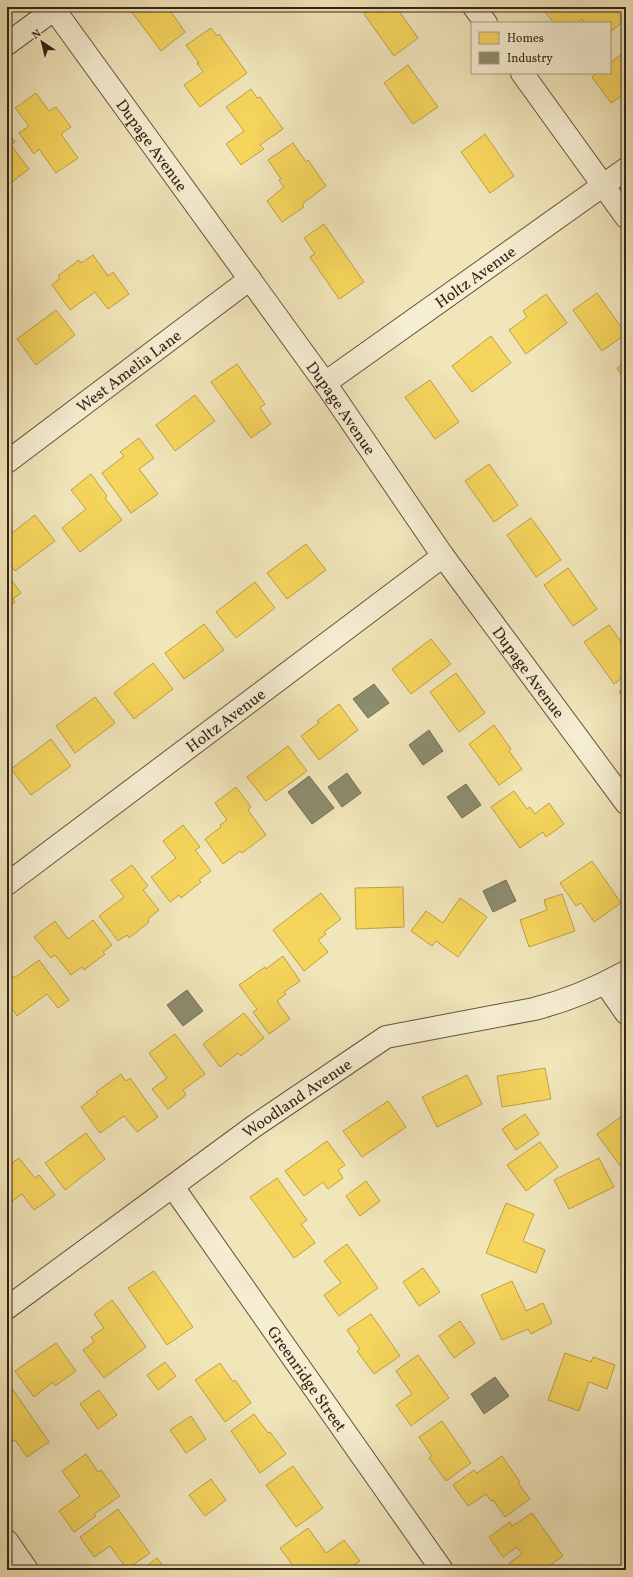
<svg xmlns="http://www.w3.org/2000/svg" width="633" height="1577" font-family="Vollkorn,serif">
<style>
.homes{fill:#f6d55c;stroke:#bca046}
.industry{fill:#8c8c6e;stroke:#726c53}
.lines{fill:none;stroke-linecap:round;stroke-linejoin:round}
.minor-casing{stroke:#65543d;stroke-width:24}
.minor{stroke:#f6eed2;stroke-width:22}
.labels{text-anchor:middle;stroke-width:4;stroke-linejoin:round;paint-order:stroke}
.street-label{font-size:16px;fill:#362313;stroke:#f6eed2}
</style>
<rect width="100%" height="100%" fill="#f1e5ba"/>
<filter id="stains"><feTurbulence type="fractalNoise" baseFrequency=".005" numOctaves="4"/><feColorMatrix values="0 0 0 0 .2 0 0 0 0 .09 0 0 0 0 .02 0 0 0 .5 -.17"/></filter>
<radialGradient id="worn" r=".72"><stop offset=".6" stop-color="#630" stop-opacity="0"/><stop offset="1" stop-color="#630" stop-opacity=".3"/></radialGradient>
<path class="homes" d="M128,7H172L174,10L171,12L185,32L161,51Z
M374,7H396L418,38L394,56L364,14Z
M549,7H613L624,21L610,32V23H585L582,19L577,23H554L544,11Z
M211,28L217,36L219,34L247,73L200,107L184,85L203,72L197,63H199L186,45Z
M626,51V93L611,103L592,77L596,73H610V63Z
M408,65L438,107L413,124L384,83Z
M251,89L257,98L260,97L283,129L260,145L264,149L241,165L226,144L244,131L226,107Z
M36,93L49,111L56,107L71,127L61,134L78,158L56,173L39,149L34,154L19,133L29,126L15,108Z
M7,132L15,142L11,145L29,169L8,185L13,192L7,196Z
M485,134L514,176L490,193L461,152Z
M293,143L306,162L308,160L326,186L302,204L304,207L282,222L267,201L284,187L279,180L281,179L268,160Z
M324,224L364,282L339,299L310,257L315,254L304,238Z
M93,255L108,276L113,272L129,294L108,309L95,292L70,310L52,285L60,278L58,276L79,260L81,263Z
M597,293L626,334L602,351L573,310Z
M546,294L567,323L526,354L509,330L527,317L523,311Z
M56,310L75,335L36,365L17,339Z
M491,336L511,363L472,392L452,366Z
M626,362V382L617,368Z
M237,364L265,404L260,408L271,424L251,438L211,382Z
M430,380L459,422L435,439L405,397Z
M195,395L215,421L175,451L156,425Z
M139,438L154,458L139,469L158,494L131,513L102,473L124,456L120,452Z
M489,464L518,505L494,522L465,481Z
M91,474L107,496L105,498L122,520L80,552L62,528L86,509L71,490Z
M35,515L55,541L15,571L7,560V537Z
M531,518L561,560L536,577L507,535Z
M306,544L326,570L287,599L267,573Z
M568,568L597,609L573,626L544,585Z
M7,574L21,593L13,599L15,602L7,608Z
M255,582L275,608L236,638L216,612Z
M204,624L224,650L184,679L165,653Z
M609,625L626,649V675L614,684L584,642Z
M431,639L451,664L411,694L392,669Z
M153,663L173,689L134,719L114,693Z
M456,673L485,713L459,732L430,692Z
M626,687V701L619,692Z
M95,697L115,723L75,753L56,726Z
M339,704L358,730L319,760L301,736L319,723L317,721Z
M494,725L511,749L509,751L522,769L499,785L469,744Z
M51,739L71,766L31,795L11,769Z
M288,746L307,771L266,801L247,777Z
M236,787L251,807L248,810L266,835L242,853L240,851L223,864L205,839L221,827L220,825L227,820L215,803Z
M514,791L527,809L530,807L535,814L549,803L564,824L546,837L543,832L520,848L491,807Z
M183,825L200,847L195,850L211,871L199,880L201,882L181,898L179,895L170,902L151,877L176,858L163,841Z
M592,861L621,903L594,922L581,903L576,906L560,883Z
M132,865L148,886L143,890L159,910L148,919L149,922L129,938L127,935L118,941L99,916L124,897L111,880Z
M403,887L404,927L356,929L355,888Z
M321,893L341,919L324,932L326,934L318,940L328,952L304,971L273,930Z
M562,894L575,931L529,947L520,920L547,910L544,900Z
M460,898L487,917L458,957L436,941L432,946L411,931L426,911L443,923Z
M93,920L112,945L103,952L105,954L84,970L82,967L71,975L55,955L51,958L34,937L55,921L68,939Z
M283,956L300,981L284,992L286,994L277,1001L290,1019L269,1034L253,1012L257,1009L239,985L265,967L266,969Z
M39,960L69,1000L58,1008L47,994L17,1016L7,1002V968L14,978Z
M244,1013L264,1038L241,1056L238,1053L220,1067L203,1044Z
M175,1034L205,1074L183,1090L186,1095L168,1109L152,1089L167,1078L149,1053Z
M545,1068L551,1099L502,1107L497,1076Z
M121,1074L126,1081L130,1078L158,1117L137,1132L124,1116L100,1133L81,1107L98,1094L96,1092Z
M467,1075L482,1104L437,1127L422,1097Z
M388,1101L406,1127L362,1157L343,1131Z
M525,1114L539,1134L516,1150L502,1129Z
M622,1116L626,1121V1174L597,1134Z
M86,1133L105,1159L65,1190L45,1163Z
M327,1141L345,1165L338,1170L343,1178L328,1189L323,1182L304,1196L285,1171Z
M540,1142L558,1167L526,1191L507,1165Z
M19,1158L35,1178L39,1175L55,1195L34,1210L22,1194L7,1205V1165L8,1166Z
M599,1158L614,1187L569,1209L554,1180Z
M277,1178L307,1220L301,1224L315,1243L294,1258L250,1197Z
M366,1181L380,1201L360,1216L346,1196Z
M506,1203L534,1214L523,1241L545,1250L536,1273L486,1253Z
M347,1244L378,1288L339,1316L324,1295L341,1283L324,1261Z
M423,1268L440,1292L419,1306L403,1282Z
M154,1271L193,1327L167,1345L128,1288Z
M512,1281L526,1311L543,1303L552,1323L531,1334L528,1329L502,1340L481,1295Z
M112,1300L146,1347L104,1378L83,1350L94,1342L91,1337L104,1328L94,1314Z
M371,1314L400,1356L374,1374L357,1351L360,1349L347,1330Z
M460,1321L475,1343L454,1358L439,1336Z
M56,1343L76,1371L55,1386L53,1382L34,1397L15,1371Z
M565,1353L591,1362L593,1357L615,1365L607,1389L589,1382L579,1411L548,1400Z
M418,1355L449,1398L411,1426L396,1405L412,1394L396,1371Z
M165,1362L176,1376L158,1390L147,1375Z
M220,1363L233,1382L235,1380L251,1403L225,1422L195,1380Z
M7,1381L49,1442L27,1457L15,1440L10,1443L7,1438Z
M99,1390L117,1415L98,1429L80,1404Z
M254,1414L268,1433L270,1432L286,1454L260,1473L231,1431Z
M191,1416L206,1439L186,1453L170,1430Z
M442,1421L471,1463L446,1481L429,1458L432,1456L419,1437Z
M86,1454L98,1472L101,1470L120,1496L94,1514L96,1516L74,1532L59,1511L80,1496L62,1471Z
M502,1456L520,1482L518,1483L530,1499L505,1517L493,1500L491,1501L486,1494L468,1506L453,1485L474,1470L477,1473Z
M293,1466L323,1508L296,1527L266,1485Z
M211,1479L226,1500L205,1516L189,1495Z
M118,1509L150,1553L127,1569L110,1546L94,1557L80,1537Z
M532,1513L563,1556L543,1570H514L509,1563L522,1554L517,1547L503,1557L489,1537L510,1522L512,1526Z
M308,1528L326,1553L344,1540L360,1561L347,1570H296L280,1548Z
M157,1558L166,1570H141Z"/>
<path class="industry" d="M374,684L389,703L368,718L353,699Z
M429,730L443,751L423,765L409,745Z
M347,773L361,793L342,807L328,787Z
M309,776L334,808L312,824L288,792Z
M466,784L481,805L462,818L447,797Z
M506,880L516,901L493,912L483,891Z
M187,990L203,1011L183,1026L167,1005Z
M495,1377L509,1396L484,1414L471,1394Z"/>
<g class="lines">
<defs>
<g id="minor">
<path d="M474,7L486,23"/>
<path id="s1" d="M7,44L52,11L56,12L325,383L443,556L626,803"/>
<path d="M522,73L626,217"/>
<path id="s2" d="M325,383L626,169"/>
<path id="s3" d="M7,462L250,279"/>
<path id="s4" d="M7,884L443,556"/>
<path d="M605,983L626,1013"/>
<path id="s5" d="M173,1187L442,1570"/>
<path id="s6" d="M7,1308L253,1127L386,1037L534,1009C566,1001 597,988 626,972"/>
<path d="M7,1541L27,1570"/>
</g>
</defs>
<use href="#minor" class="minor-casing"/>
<use href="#minor" class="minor"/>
</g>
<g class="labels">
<g class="street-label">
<text dy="6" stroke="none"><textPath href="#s1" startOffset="224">Dupage Avenue</textPath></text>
<text dy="6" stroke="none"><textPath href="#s2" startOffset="184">Holtz Avenue</textPath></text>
<text dy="6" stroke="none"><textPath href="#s3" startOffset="152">West Amelia Lane</textPath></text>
<text dy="6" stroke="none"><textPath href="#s1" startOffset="548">Dupage Avenue</textPath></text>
<text dy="6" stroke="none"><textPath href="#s1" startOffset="872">Dupage Avenue</textPath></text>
<text dy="6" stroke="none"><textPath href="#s4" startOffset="273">Holtz Avenue</textPath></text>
<text dy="6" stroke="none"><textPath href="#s6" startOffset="358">Woodland Avenue</textPath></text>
<text dy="6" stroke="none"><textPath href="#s5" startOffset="234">Greenridge Street</textPath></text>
</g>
</g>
<rect width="633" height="1577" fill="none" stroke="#f1e5ba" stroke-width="24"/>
<rect x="8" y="8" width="617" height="1561" fill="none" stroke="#362313" stroke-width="2"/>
<rect x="12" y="12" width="609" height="1553" fill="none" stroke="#362313"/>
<rect x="471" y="22" width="140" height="52" fill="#f6eed2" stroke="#a99d86"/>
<rect x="479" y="32" width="20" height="12" fill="#f6d55c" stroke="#a99d86"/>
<text x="507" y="42" font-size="12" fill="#362313">Homes</text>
<rect x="479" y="52" width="20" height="12" fill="#8c8c6e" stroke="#a99d86"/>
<text x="507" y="62" font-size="12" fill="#362313">Industry</text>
<g transform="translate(42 42) rotate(325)" stroke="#f6eed2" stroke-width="3" paint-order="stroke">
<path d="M0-3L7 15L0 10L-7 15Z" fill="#362313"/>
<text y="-6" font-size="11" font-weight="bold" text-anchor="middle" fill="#362313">N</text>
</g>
<rect width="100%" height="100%" filter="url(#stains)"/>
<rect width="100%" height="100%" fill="url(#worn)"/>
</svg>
